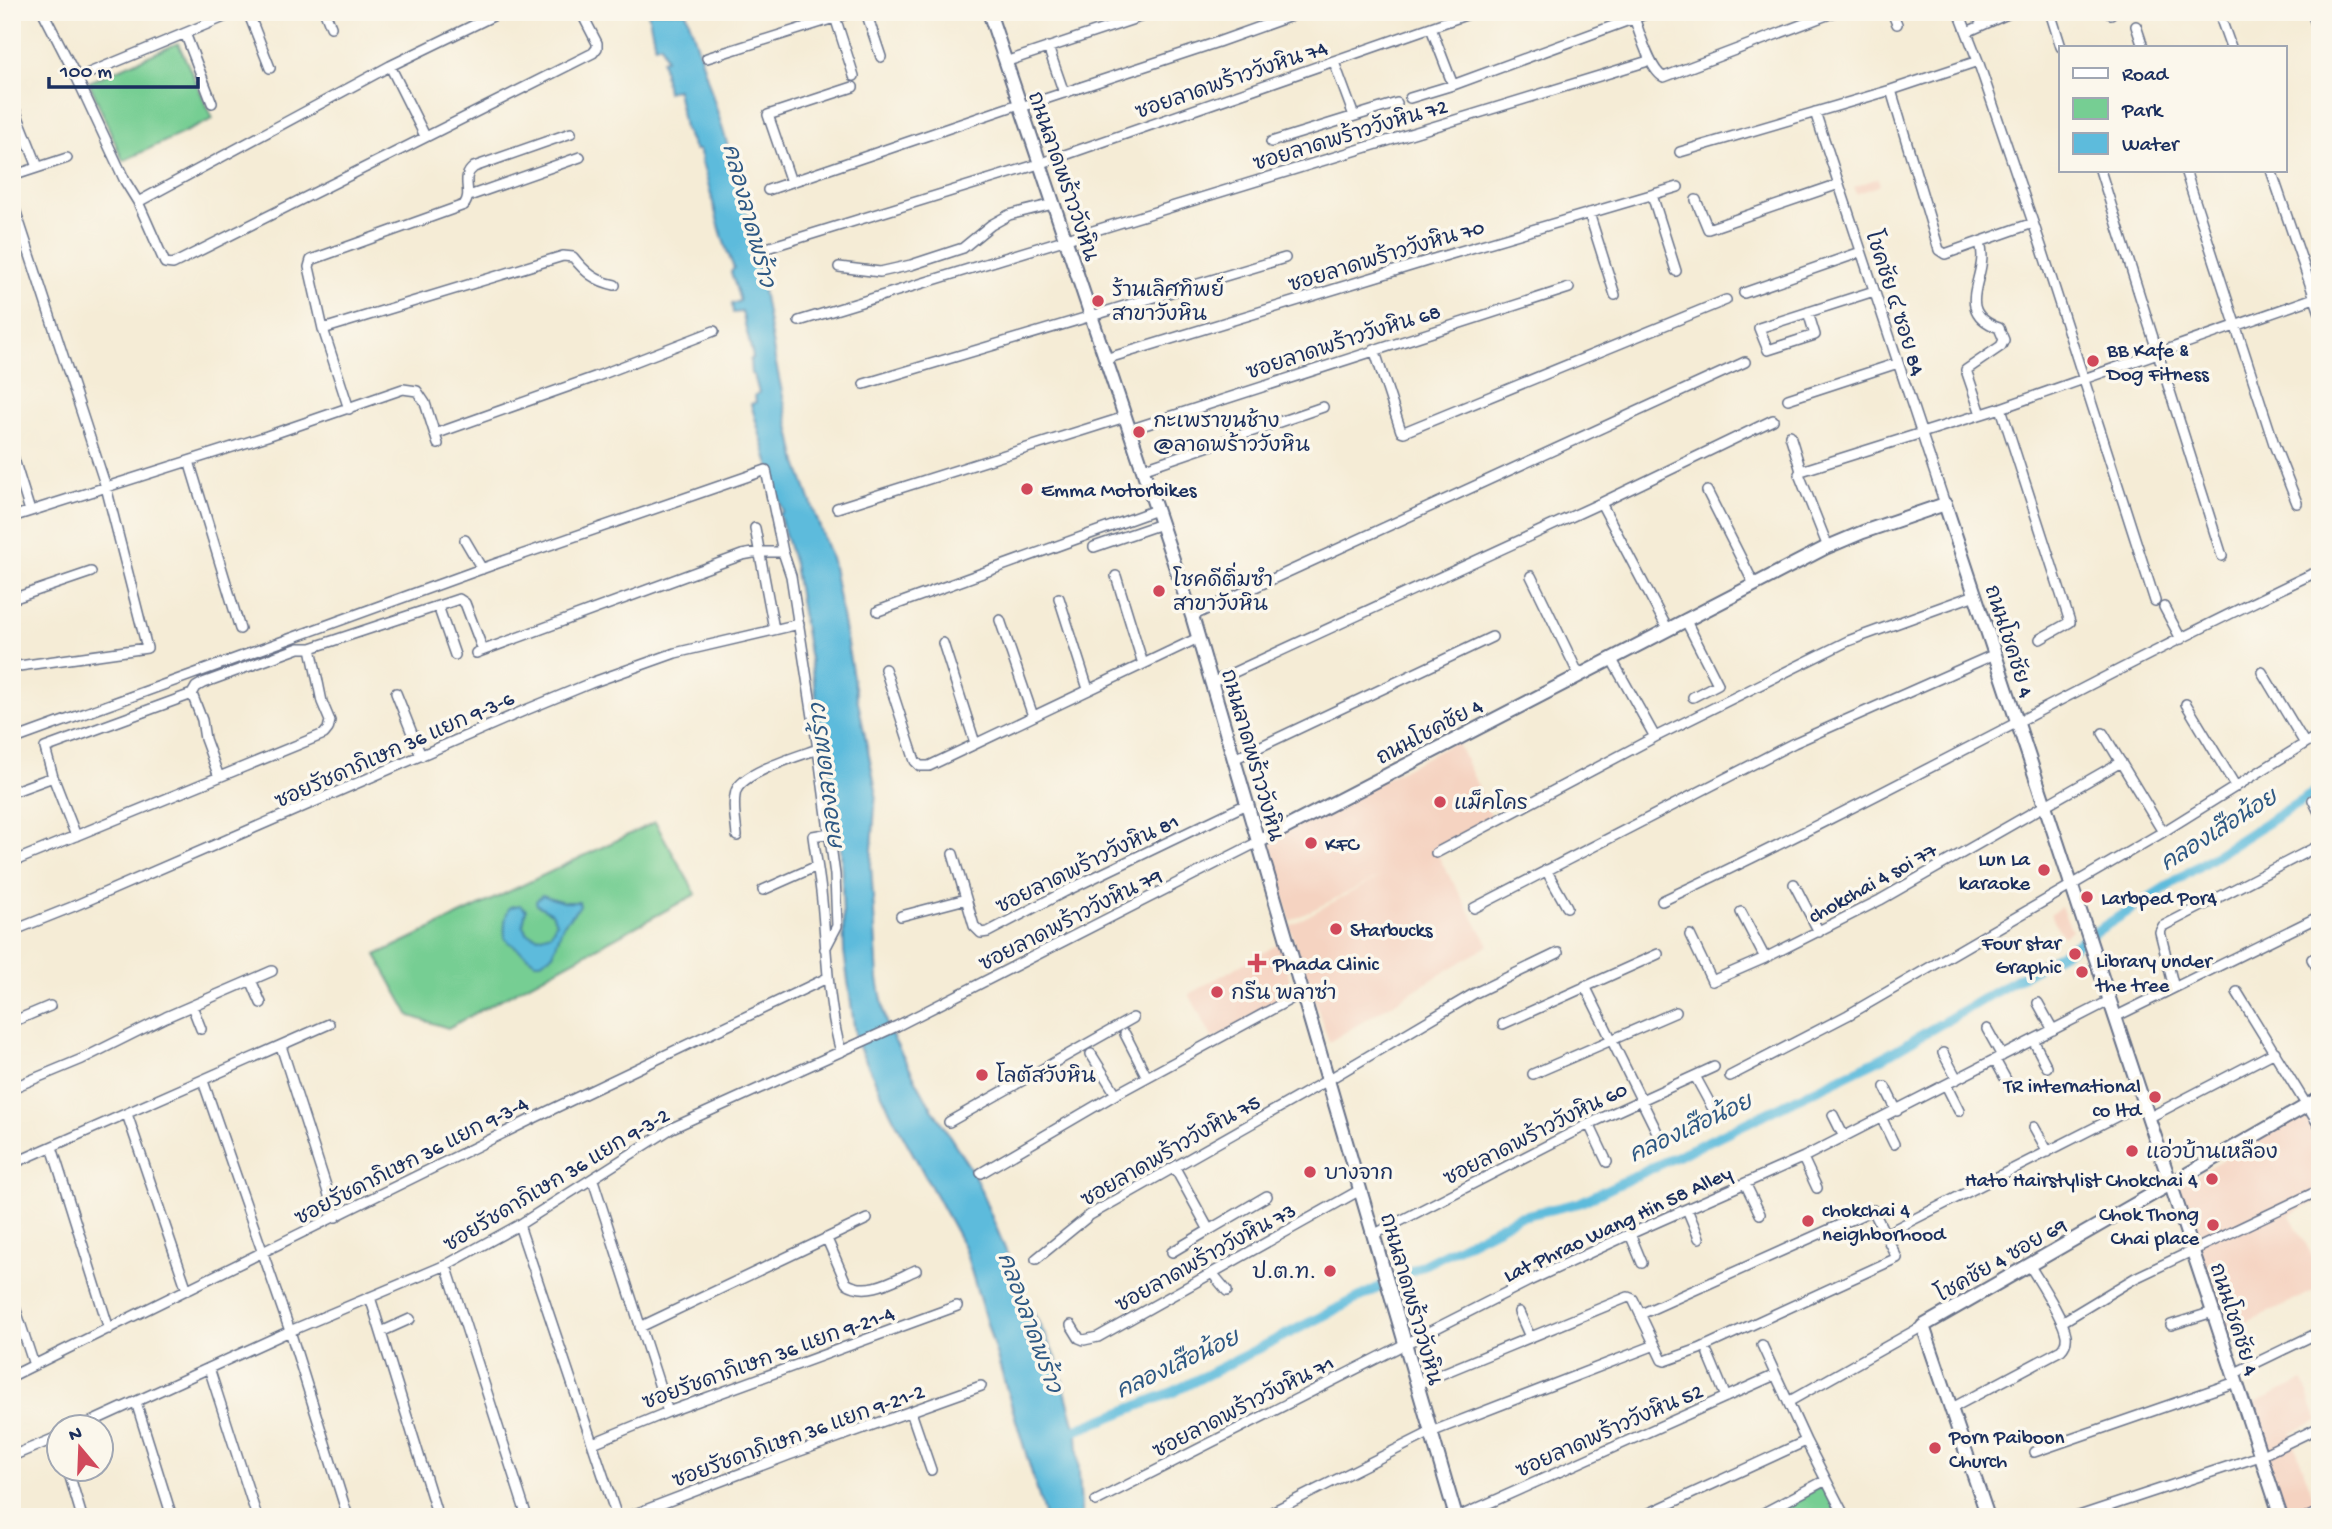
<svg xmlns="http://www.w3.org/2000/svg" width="2332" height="1529" font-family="'Gochi Hand','Playpen Sans Thai',sans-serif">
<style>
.built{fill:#f5d3c1}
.green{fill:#76ce93;stroke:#487e78;stroke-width:2}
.water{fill:#5dbbdc;stroke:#3c759d;stroke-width:2}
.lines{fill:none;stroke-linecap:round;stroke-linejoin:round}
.canal{stroke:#5dbbdc;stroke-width:10}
.street-casing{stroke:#677188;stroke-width:12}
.secondary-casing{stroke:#677188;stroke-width:16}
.street{stroke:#fff;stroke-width:9}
.secondary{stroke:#fff;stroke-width:12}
.poi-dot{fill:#d1495b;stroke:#fbf7ec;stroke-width:2.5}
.labels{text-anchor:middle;stroke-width:7;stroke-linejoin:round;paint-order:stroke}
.street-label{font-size:21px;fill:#1b2f5e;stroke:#fbf7ec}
.poi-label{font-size:21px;fill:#1b2f5e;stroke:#fbf7ec;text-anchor:start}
.water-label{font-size:23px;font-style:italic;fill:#2f5984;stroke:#fbf7ec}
</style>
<rect width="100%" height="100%" fill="#fbf7ec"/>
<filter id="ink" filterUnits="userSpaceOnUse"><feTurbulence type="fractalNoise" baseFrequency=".0143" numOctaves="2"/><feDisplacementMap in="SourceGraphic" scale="14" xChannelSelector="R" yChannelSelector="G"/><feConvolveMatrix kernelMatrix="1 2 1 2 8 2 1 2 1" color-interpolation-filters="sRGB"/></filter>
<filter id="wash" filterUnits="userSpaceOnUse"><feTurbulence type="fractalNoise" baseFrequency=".00686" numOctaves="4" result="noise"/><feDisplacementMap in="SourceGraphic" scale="28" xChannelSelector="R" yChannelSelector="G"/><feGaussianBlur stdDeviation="1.57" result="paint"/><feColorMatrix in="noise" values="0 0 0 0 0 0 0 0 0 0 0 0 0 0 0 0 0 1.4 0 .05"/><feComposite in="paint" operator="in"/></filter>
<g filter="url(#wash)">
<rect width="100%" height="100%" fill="#f5ecd6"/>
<path class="built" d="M1878,178L1880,185L1856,194L1854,187Z
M1457,741L1492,817L1434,849L1489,945L1329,1042L1289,926L1385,874L1290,921L1270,840Z
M2061,907L2072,930L2063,937L2050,914Z
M1280,943L1294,995L1213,1039L1189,994Z
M2320,1103V1200L2290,1215L2320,1270V1288L2224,1333L2178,1186Z
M2303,1381L2318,1421L2291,1433L2320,1517H2285L2248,1406Z"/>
<path class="green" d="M178,43L213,119L123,161L89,82Z
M655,822L696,894L448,1028L410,1016L376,955Z
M1821,1486L1827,1490L1841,1517H1761Z"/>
<path class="water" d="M648,12H686L694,35L751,222L775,359L797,463L832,561L854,682L876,790L871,865L878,979L887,1027L928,1102L974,1174L1023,1292L1056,1357L1077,1435L1081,1510L1083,1517H1045L964,1247L893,1117L856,1041L844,951L841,849L836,815L794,564L779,514L783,512L751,404L756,402L755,395L759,393L754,375L751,374L750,360L753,357L742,312L733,313L732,304L740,301L731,272L734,268C718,233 713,196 701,160L702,159L699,150H695L684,128L677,89L667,92L662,60L666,59L661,44L655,46Z
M542,895L563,902H579L580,906L563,925L553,954L541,962H535L505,939C504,928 504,916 510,907L520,905L526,910L523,925L527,933L538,937L551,933L556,923L552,913L537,905L536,901Z"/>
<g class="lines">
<path class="canal" d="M1064,1435L1173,1392L1518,1217L1579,1203L1884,1057L2067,950L2320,789"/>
</g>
</g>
<g filter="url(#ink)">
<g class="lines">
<defs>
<path id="street" d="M43,12L77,78L125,181L138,202L165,263L173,264L593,53L597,48V43L581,12
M248,12L270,68
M325,12L331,27
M866,12L881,57
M1632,12C1638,27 1650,72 1664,77L1835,12
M1892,12L1897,24
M1959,12L1978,61L2041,246L2155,601
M1977,12L1982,25
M2050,12L2061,47
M2110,12L2111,14
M2312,12L2320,36
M835,17L854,76
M2222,22L2231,47
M2136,26L2143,47
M1431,28L1453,85
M1967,32L2012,12
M185,33L212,103
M1048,47L1064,93
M707,58L853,12
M1005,62L1155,12
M1334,62L1354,116
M390,66L425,136
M77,78L236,12
M1891,90L1939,250L1945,254L2033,223
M1410,98L1453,85L1651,12
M12,102L38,167
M1021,107L1218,42L1302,12
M1815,112L1945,504
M1271,142L1397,103
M1680,152L1891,90L1978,61
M2100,170L2222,556
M2185,170L2275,447L2297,503
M2271,170L2320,313
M12,176L67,158
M791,182L768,115L853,87
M768,190L1019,104
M1652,195L1676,271
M469,196L580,157
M12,200L106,487L147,648L12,667
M1696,200L1708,229L1839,184
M138,202L390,66L501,12
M1589,213L1615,295
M1980,243C1991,275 1950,310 1999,328L2004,340L2001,346L1966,370L1981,414
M770,247L1039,164L1474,12
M839,267L880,272L911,265L963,248L991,225L1009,215L1053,204
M1744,293L1861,252
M1808,312L1815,335L1768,350L1759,328L1874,291
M799,321L1645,62
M323,329L563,256L573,257C585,272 595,281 615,285
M1374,349L1401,431L1404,432L1726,300
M1105,359L1427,261L1678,187
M864,384L1285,258
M1788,399L1898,363
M2001,408L2070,622L2040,639
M349,409L323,329L309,267L311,260L464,205C474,192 459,178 474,167L571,133
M1129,430L1569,288
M435,434L595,377L714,331
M1790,435L1801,471
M12,453L30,511
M189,461L240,629
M1142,469L1323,407
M1707,491L1754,584
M1601,503L1667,628
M837,508L1125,417
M12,517L267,436L403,389L417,391L425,403L438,444
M755,528L774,629
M465,540L482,569
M1094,547L1161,524
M1828,547L1799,474L1801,471L2001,408L2320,296
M1116,576L1143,664
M1531,576L1579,675
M1059,598L1088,689
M12,599L91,572
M438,606L455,655
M2164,607L2181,639
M878,611L1156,510
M1192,616L1745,362
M1685,619L1718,684L1693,697
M1000,620L1033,716
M943,643L975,743
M476,653L742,555L758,552H783
M1611,658L1655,737
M885,669L915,761L920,766H929L1198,638
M2262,672L2304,742
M1211,683L1601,503L1773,420
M396,693L421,756
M192,694L202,720L205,739L219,777
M2186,704L2236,787
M2103,733L2163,832
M12,740L495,564L766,470L783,552L791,576L818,749L835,875L837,926L825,949
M1234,759L1492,637
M53,777L45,748L192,694L196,687L203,683L299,648H311L453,601L459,599L465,603L481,645
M12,792L53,777L76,836
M2320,796L2313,800L2320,814
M830,833L813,836C816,858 820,879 822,901C827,953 827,1001 841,1052
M737,836C736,822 732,804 736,791C743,772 799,756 818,749
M1436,853L1655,737L1848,641L1975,595
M953,854L974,926L981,933L988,932L1064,892L1247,804
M12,862L324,734L328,729L330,721L322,702L311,648
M1546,870L1567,907
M1794,884L1819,932
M763,890L817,866
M1662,901C1882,798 2093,678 2312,574
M1474,908L1794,743L1995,654
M1741,912L1765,958
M901,916L966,899
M12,931L72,907L521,712L591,683L675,653L799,624
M1690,935L1712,981L1765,958L1880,900L2121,762
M2312,959L2320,972
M251,980L261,1003
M1585,986L1659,1136
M2174,988L2160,932L2163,926L2320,845
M2237,992L2320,1127
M2038,1003L2053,1030
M192,1006L201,1029
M2115,1017L2320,916
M12,1022L50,1006
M1503,1024L1658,954
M1987,1029L2002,1056
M1125,1034L1147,1077
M2033,1040L2047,1067
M281,1046L336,1217
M1943,1053L1957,1079
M1091,1054L1116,1094
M1995,1060L2010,1087
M1533,1074L1676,1012
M1695,1076L1713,1109
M1730,1076L1848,1015L2163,832L2320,734
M203,1081L290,1331L348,1517
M1946,1085L1959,1111
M1885,1087L1897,1111
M12,1088L82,1059L166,1017L272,971
M127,1114L187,1290
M1833,1115L1844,1137
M2148,1118L2275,1052
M1882,1119L1894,1144
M949,1122L1133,1018
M1589,1124L1607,1162
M2034,1127L2048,1152
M52,1147L109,1329
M1803,1158L1817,1188
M12,1164L329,1024
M981,1173L1116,1094L1302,993
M593,1180L668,1412
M1745,1183L1760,1214
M1687,1209L1699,1238
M519,1225L617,1517
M1209,1230L1267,1196
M1630,1234L1642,1263
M1885,1234L2143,1103
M1373,1235L1589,1124L1714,1067
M827,1239L846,1283C868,1297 895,1279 916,1270
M1172,1252L1209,1230L1175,1168
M1036,1259L1090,1215L1328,1080L1475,993L1558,953
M446,1265L527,1517
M1212,1273L1227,1291
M370,1297L438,1517
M12,1298L34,1365
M1519,1312L1530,1337
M2062,1322L2135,1278L2320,1190
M1071,1325L1079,1338L1084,1340L1098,1337L1360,1190
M2171,1325L2213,1312
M640,1327L867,1219
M381,1332L410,1319
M1762,1345L1806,1441L1845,1517
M1708,1354L1726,1397
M209,1368L257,1517
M2233,1374L2320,1332
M12,1376L536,1117L827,978
M1417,1384L1628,1297L1633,1299L1662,1360L1665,1361L1699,1349L1897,1258L1873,1210L1641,1314
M136,1402L172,1517
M1788,1402L1923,1326
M1952,1408L2061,1350C2065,1346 2067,1342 2066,1335C2063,1317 2040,1283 2030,1266
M911,1412L931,1470
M78,1428L290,1331L446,1265L519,1225L672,1128L897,1026L1258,842
M593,1443L668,1412L957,1306
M2034,1452L2236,1382
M12,1456L60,1436
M68,1470L82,1517
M1096,1501L1529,1281L1630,1234L1804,1157L2109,1001
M627,1517L789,1455L981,1386
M1262,1517L1431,1432L1655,1345
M1458,1517L1775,1375
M1641,1517L1806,1441
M1756,1517L1826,1480
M2076,1517L2260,1456L2320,1427
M2308,1517L2320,1511"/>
<path id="secondary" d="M989,12L1192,616L1456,1517
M1258,842L1825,548L1863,532L1945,504L2281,1517
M1988,1517L1923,1326L2320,1098"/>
</defs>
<use href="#street" class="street-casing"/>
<use href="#secondary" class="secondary-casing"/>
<use href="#street" class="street"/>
<use href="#secondary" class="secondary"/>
</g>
</g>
<g class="poi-dot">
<circle cx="1098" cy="301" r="7"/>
<circle cx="2093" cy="361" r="7"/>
<circle cx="1139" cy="432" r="7"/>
<circle cx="1027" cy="489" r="7"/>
<circle cx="1159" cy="591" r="7"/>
<circle cx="1440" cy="802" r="7"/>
<circle cx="1311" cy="843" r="7"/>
<circle cx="2044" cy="870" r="7"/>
<circle cx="2087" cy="897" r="7"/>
<circle cx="1336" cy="929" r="7"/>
<circle cx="2075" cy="954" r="7"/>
<path d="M1253.5 952.5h7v7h7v7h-7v7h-7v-7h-7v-7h7z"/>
<circle cx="2082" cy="972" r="7"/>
<circle cx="1217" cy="992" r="7"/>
<circle cx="982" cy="1075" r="7"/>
<circle cx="2155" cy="1097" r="7"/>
<circle cx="2132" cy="1151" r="7"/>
<circle cx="1310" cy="1172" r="7"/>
<circle cx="2212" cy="1179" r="7"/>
<circle cx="1808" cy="1221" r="7"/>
<circle cx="2213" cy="1225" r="7"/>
<circle cx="1330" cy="1271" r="7"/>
<circle cx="1935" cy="1448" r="7"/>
</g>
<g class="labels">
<g class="street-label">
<text transform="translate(1231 79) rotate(-19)" y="7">ซอยลาดพร้าววังหิน 74</text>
<text transform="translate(1350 134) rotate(-17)" y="7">ซอยลาดพร้าววังหิน 72</text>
<text transform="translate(1064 176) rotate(71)" y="7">ถนนลาดพร้าววังหิน</text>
<text transform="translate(1386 255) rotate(-17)" y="7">ซอยลาดพร้าววังหิน 70</text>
<text transform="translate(1896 303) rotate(72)" y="7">โชคชัย ๔ ซอย 84</text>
<text transform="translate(1343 341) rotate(-18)" y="7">ซอยลาดพร้าววังหิน 68</text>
<text transform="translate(2010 641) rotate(72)" y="7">ถนนโชคชัย 4</text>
<text transform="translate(1429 731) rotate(-28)" y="7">ถนนโชคชัย 4</text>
<text transform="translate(394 749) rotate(-24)" y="7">ซอยรัชดาภิเษก 36 แยก 9-3-6</text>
<text transform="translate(1253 755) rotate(74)" y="7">ถนนลาดพร้าววังหิน</text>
<text transform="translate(1087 863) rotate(-26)" y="7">ซอยลาดพร้าววังหิน 81</text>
<text transform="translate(1872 882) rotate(-29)" y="7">chokchai 4 soi 77</text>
<text transform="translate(1070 919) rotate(-27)" y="7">ซอยลาดพร้าววังหิน 79</text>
<text transform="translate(1535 1133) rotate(-27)" y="7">ซอยลาดพร้าววังหิน 60</text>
<text transform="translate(1170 1150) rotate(-30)" y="7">ซอยลาดพร้าววังหิน 75</text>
<text transform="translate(411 1160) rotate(-27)" y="7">ซอยรัชดาภิเษก 36 แยก 9-3-4</text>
<text transform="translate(556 1179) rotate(-31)" y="7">ซอยรัชดาภิเษก 36 แยก 9-3-2</text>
<text transform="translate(1617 1223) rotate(-25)" y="7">Lat Phrao Wang Hin 58 Alley</text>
<text transform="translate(1205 1257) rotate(-29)" y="7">ซอยลาดพร้าววังหิน 73</text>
<text transform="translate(2001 1259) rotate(-30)" y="7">โชคชัย 4 ซอย 69</text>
<text transform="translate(1412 1299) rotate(74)" y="7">ถนนลาดพร้าววังหิน</text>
<text transform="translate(2235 1319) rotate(72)" y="7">ถนนโชคชัย 4</text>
<text transform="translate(768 1357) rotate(-20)" y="7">ซอยรัชดาภิเษก 36 แยก 9-21-4</text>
<text transform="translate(1243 1406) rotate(-27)" y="7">ซอยลาดพร้าววังหิน 71</text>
<text transform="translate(1609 1430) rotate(-24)" y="7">ซอยลาดพร้าววังหิน 52</text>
<text transform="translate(798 1435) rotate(-20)" y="7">ซอยรัชดาภิเษก 36 แยก 9-21-2</text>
</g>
<g class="poi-label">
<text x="1112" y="296">ร้านเลิศทิพย์<tspan x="1112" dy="24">สาขาวังหิน</tspan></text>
<text x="2107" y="356">BB Kafe &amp;<tspan x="2107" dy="24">Dog Fitness</tspan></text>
<text x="1153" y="427">กะเพราขุนช้าง<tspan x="1153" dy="24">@ลาดพร้าววังหิน</tspan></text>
<text x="1041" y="496">Emma Motorbikes</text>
<text x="1173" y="586">โชคดีติ่มซำ<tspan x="1173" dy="24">สาขาวังหิน</tspan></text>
<text x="1454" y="809">แม็คโคร</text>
<text x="1325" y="850">KFC</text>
<text x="2030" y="865" text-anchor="end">Lun La<tspan x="2030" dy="24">karaoke</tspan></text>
<text x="2101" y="904">Larbped Por4</text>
<text x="1350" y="936">Starbucks</text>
<text x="2061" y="949" text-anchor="end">Four star<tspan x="2061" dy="24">Graphic</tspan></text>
<text x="2096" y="967">Library under<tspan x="2096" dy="24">the tree</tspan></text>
<text x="1273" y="970">Phada Clinic</text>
<text x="1231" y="999">กรีน พลาซ่า</text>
<text x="996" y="1082">โลตัสวังหิน</text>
<text x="2141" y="1092" text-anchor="end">TR international<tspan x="2141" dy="24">co ltd</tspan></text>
<text x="2146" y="1158">แอ่วบ้านเหลือง</text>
<text x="1324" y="1179">บางจาก</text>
<text x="2198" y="1186" text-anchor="end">Hato Hairstylist Chokchai 4</text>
<text x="1822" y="1216">chokchai 4<tspan x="1822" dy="24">neighborhood</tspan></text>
<text x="2199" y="1220" text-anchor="end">Chok Thong<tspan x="2199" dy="24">Chai place</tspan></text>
<text x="1316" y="1278" text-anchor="end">ป.ต.ท.</text>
<text x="1949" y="1443">Porn Paiboon<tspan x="1949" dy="24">Church</tspan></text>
</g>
<g class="water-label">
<text transform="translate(750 215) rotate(75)" y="8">คลองลาดพร้าว</text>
<text transform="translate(825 777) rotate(-97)" y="8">คลองลาดพร้าว</text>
<text transform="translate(2218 829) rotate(-32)" y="8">คลองเสือน้อย</text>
<text transform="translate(1690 1127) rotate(-25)" y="8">คลองเสือน้อย</text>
<text transform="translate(1031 1322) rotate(70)" y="8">คลองลาดพร้าว</text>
<text transform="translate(1177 1363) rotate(-25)" y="8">คลองเสือน้อย</text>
</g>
</g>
<rect width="2332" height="1529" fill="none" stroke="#fbf7ec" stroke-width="42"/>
<rect x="2059" y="46" width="228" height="126" fill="#fbf7ec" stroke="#a1a7b3" stroke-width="2"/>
<rect x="2073" y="68" width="35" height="10" fill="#ffffff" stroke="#a1a7b3" stroke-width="2"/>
<text x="2122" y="80" font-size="21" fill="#1b2f5e">Road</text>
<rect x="2073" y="98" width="35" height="21" fill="#76ce93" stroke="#a1a7b3" stroke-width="2"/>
<text x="2122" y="116" font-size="21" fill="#1b2f5e">Park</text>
<rect x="2073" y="133" width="35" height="21" fill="#5dbbdc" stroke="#a1a7b3" stroke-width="2"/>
<text x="2122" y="150" font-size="21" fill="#1b2f5e">Water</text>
<g transform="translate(80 1448) rotate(341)"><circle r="33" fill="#fbf7ec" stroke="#a1a7b3" stroke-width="2"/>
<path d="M0-5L12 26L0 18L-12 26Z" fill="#d1495b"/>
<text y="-10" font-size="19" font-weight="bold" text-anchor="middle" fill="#1b2f5e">N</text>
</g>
<path d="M49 77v10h149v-10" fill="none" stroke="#1b2f5e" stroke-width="3.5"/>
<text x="60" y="77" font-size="21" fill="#1b2f5e" stroke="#fbf7ec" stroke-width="5" paint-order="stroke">100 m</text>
</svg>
